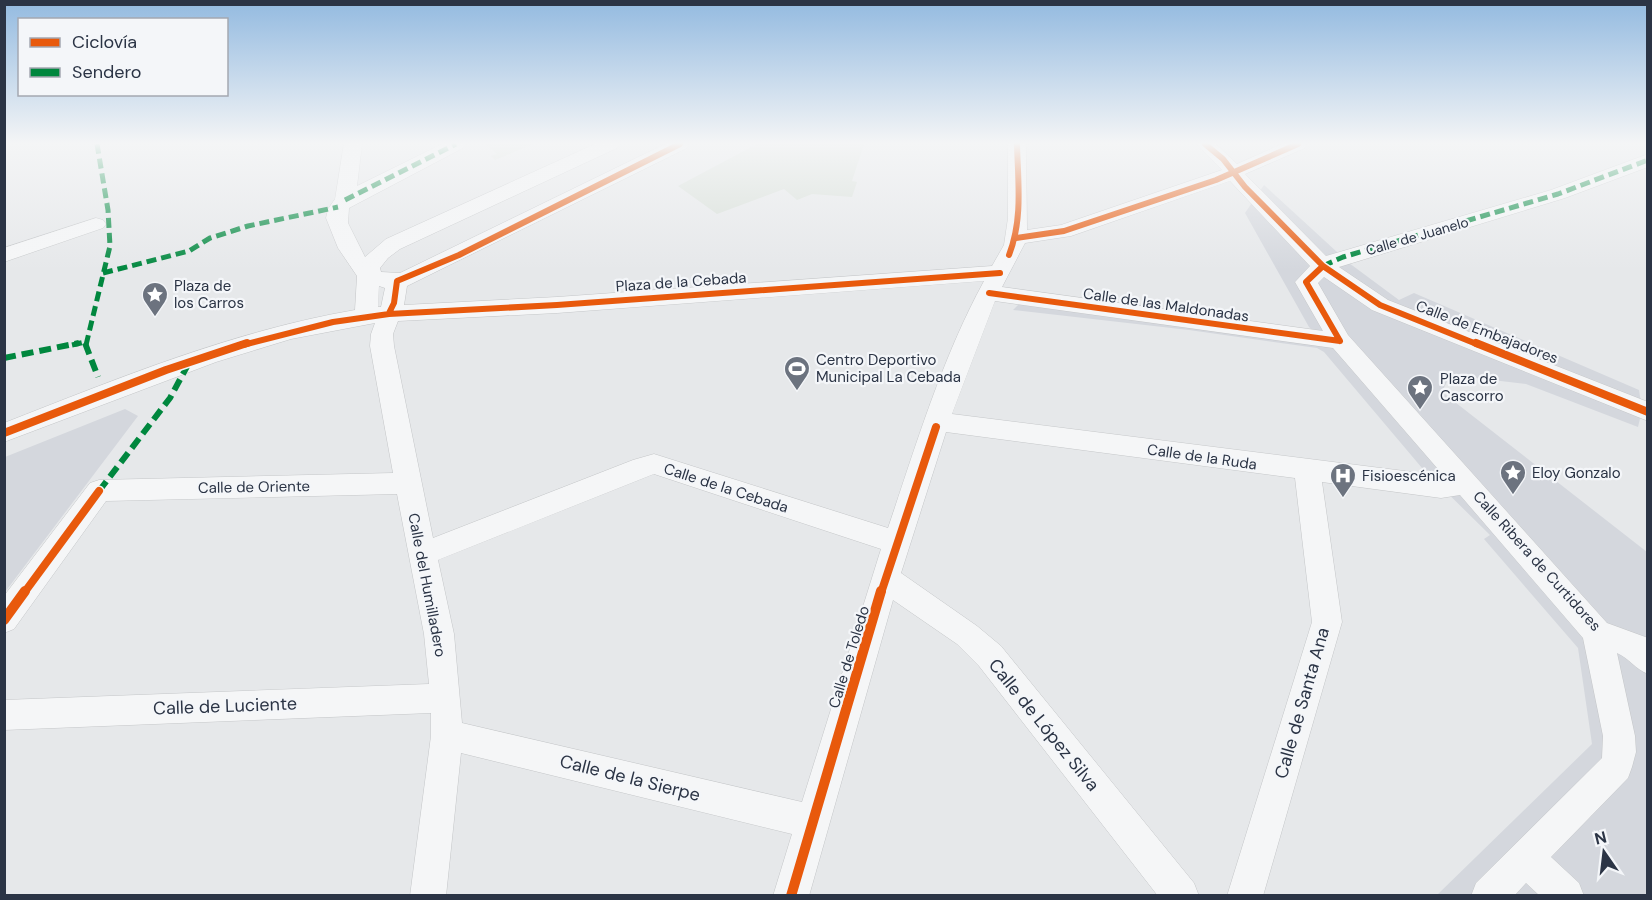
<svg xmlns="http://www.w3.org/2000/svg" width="1652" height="900" font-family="'DM Sans',sans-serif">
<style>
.built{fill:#d4d7dd}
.green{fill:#d6ded6}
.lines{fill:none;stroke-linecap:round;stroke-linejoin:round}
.minor-casing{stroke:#c4c6c8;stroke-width:1}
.minor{fill:#f5f6f7;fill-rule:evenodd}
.quiet-far1{stroke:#00873e;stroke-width:5;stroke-dasharray:10 5;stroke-linecap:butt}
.quiet{stroke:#00873e;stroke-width:6;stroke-dasharray:12 6;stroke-linecap:butt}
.cycleway-far2-casing{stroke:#f4f6f9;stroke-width:9}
.cycleway-far1-casing{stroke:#f4f6f9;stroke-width:11}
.cycleway-casing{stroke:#f4f6f9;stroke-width:14}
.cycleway-far2{stroke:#e8590c;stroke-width:6}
.cycleway-far1{stroke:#e8590c;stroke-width:8}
.cycleway{stroke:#e8590c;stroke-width:10}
.labels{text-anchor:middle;stroke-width:4.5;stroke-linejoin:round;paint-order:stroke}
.far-street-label{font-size:14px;fill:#2b3445;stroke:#f4f6f9}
.street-label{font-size:15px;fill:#2b3445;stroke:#f4f6f9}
.poi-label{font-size:15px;fill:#2b3445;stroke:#f4f6f9;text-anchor:start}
.near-street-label{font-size:18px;fill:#2b3445;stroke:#f4f6f9}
</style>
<rect width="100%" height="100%" fill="#e6e8ea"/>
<path class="built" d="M1264,185L1349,263L1399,300L1414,293L1639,390L1642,410L1638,427L1526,384L1450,375L1442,392L1647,552V895H1437L1592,744L1578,648L1484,539L1490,535L1422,468L1324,352L1317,348L1189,330L1013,310L1024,299L1321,339L1309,327L1245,213Z
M125,409L138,416L5,592V457Z"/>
<path class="green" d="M485,144H533L495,160L491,156L497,154Z
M757,144H864L852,181L857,182L852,197L812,194L797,200L784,189L717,214L678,186Z"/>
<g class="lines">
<defs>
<path id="minor" d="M344,144H362L357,186L442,144H465L463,148L349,208L348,223L365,257L386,239L595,144H619L617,148L400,249L388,258L380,268L381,272L400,273L665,144H689L687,148L407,286L404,305L557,297L992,266L1004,245L1008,218V144H1026L1027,230L1061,225L1222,170L1196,144H1216L1237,164L1282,144H1307L1305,148L1245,174L1326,256L1551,190L1648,154V167L1565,198L1339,267L1388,300L1648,402V421L1372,310L1324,277L1318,283L1348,335L1607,623L1648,638V674C1635,669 1629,658 1617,653L1635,736L1636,752L1632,767L1628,778L1551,857L1579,883L1584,896H1540L1526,883L1514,896H1471L1476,883L1602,758L1603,736L1583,638L1460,495L1441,498L1322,482L1342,622L1263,896H1227L1312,622L1295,478L946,432L901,573L977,626L1001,646L1194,883L1199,896H1158L979,666L957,644L893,600L809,896H773L792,834L461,753L446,896H410L431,736V713L4,730V700L429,684L424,634L397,494L106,501L14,629L4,633V596L90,483L99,480L393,473L370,346L371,334L375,323L291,339L216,362L4,442V423C119,378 233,331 355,310L357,276L338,248L326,218L328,209L335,199ZM1230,181L1310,266L1295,282L1323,331L1002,287L1025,243L1071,236ZM984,281C942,358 916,445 888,528L654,454L633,460L433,538L394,346L393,334L398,321L557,313ZM379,286L385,288L381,307H378ZM995,301L1333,348L1444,476L952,414ZM654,474L881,549L802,802L462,723L454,634L438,560Z
M96,218L103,220L106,224L103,228L4,262V248Z"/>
</defs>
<use href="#minor" class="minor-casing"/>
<use href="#minor" class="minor"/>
<path class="quiet-far1" d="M345,200L456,144
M1323,266L1343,257L1558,194L1648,160
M103,273L189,251L210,238L248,226L338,207
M72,345L85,342
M86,345L110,246L108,210L97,144"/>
<path class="quiet" d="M85,343L98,377
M4,358L79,343
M99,491L170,398L190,361"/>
<defs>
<path id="cycleway-far2" d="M1205,144L1223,159L1245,187L1323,266L1380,305L1479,345
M1016,238L1064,231L1216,180L1298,144
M1009,255C1023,219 1018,182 1017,144
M1323,266L1306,282L1340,341
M989,293L1340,341
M389,313L394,303L397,281L459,255L680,144
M243,345L333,322L389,314L557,305L1000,273"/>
<path id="cycleway-far1" d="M1476,343L1648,412
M4,433L166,370L247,343
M24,593L99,491
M881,593L936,427"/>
<path id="cycleway" d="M4,620L25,591
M791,896L881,591"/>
</defs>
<use href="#cycleway-far2" class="cycleway-far2-casing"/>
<use href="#cycleway-far1" class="cycleway-far1-casing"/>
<use href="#cycleway" class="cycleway-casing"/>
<use href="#cycleway-far2" class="cycleway-far2"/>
<use href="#cycleway-far1" class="cycleway-far1"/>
<use href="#cycleway" class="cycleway"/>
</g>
<linearGradient id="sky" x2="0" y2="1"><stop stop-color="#93bae0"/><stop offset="0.53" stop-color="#f4f5f6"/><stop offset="1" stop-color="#f4f5f6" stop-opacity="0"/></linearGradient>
<rect width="1652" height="270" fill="url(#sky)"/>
<defs>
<symbol id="sight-pin" viewBox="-11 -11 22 30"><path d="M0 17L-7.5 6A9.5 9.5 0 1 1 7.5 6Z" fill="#6c737f" stroke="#f4f6f9"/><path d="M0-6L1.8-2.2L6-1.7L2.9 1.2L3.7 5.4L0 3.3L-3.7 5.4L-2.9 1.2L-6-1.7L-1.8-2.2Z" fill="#fff"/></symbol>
<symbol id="stadium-pin" viewBox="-11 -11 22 30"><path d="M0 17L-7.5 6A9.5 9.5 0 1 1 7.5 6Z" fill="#6c737f" stroke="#f4f6f9"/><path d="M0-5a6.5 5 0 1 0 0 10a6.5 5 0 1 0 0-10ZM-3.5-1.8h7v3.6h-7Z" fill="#fff"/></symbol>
<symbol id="hospital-pin" viewBox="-11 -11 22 30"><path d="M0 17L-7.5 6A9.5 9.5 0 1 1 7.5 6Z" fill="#6c737f" stroke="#f4f6f9"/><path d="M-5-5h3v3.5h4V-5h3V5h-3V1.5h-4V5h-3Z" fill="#fff"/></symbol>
</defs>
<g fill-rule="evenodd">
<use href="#sight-pin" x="140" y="280" width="30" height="40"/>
<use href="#stadium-pin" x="782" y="354" width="30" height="40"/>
<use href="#sight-pin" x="1405" y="373" width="30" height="40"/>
<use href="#sight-pin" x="1498" y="458" width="30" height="40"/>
<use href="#hospital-pin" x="1328" y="461" width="30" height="40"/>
</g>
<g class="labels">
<g class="far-street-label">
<text transform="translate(1417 236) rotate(-16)" y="5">Calle de Juanelo</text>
</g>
<g class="street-label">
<text transform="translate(681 282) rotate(-4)" y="5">Plaza de la Cebada</text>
<text transform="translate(1166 305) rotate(8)" y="5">Calle de las Maldonadas</text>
<text transform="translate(1487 332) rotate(21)" y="5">Calle de Embajadores</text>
<text transform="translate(1202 457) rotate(8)" y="5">Calle de la Ruda</text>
<text transform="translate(254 487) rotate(-1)" y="5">Calle de Oriente</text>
<text transform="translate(726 488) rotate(18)" y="5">Calle de la Cebada</text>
<text transform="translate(1537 561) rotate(48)" y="5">Calle Ribera de Curtidores</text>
<text transform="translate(427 585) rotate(79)" y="5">Calle del Humilladero</text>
<text transform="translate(849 657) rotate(-73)" y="5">Calle de Toledo</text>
</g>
<g class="poi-label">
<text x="174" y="291">Plaza de<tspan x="174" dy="17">los Carros</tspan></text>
<text x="816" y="365">Centro Deportivo<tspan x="816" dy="17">Municipal La Cebada</tspan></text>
<text x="1440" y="384">Plaza de<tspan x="1440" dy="17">Cascorro</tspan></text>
<text x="1532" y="478">Eloy Gonzalo</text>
<text x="1362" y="481">Fisioescénica</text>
</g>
<g class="near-street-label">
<text transform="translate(1302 703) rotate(-74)" y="6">Calle de Santa Ana</text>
<text transform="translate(225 706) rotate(-2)" y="6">Calle de Luciente</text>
<text transform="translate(1044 725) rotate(51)" y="6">Calle de López Silva</text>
<text transform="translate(630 778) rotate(14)" y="6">Calle de la Sierpe</text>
</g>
</g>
<rect width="1652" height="900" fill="none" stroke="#2b3445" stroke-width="12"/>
<rect x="18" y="18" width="210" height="78" fill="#f4f6f9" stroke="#a4a8b1" stroke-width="1.5"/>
<rect x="30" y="38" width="30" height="9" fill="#e8590c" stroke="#a4a8b1" stroke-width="1.5"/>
<text x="72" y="48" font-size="18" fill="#2b3445">Ciclovía</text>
<rect x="30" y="68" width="30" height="9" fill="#00873e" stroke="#a4a8b1" stroke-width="1.5"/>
<text x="72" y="78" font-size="18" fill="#2b3445">Sendero</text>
<g transform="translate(1604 852) rotate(346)" stroke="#f4f6f9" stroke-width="4.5" paint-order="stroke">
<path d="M0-4.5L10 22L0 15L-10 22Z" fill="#2b3445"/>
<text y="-9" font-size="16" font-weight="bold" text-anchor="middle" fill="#2b3445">N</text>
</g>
</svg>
